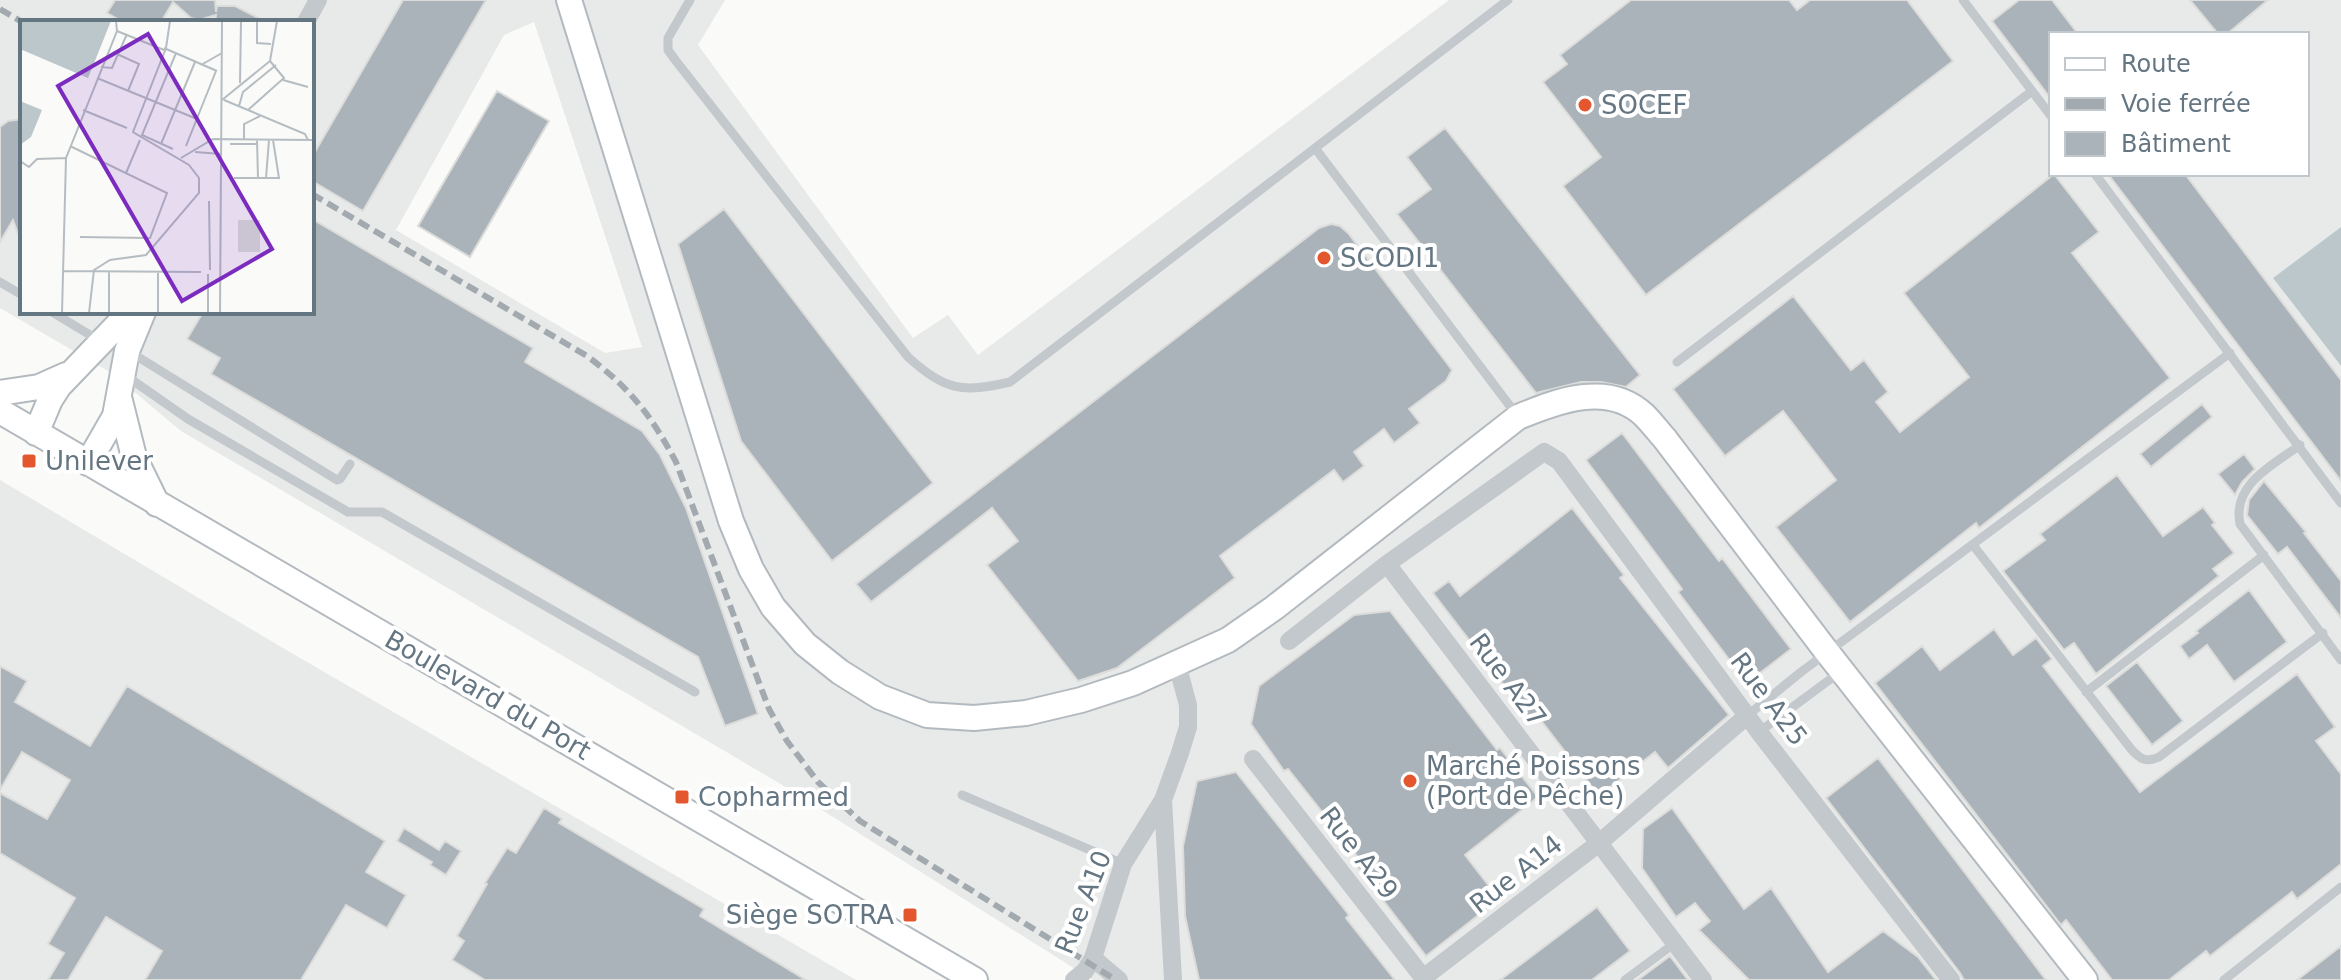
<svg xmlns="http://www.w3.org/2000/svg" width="2341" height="980" font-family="'DejaVu Sans',sans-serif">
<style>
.built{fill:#e8e9e9;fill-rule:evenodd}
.water{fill:#bbc7cb}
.building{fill:#aab3b9;stroke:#dcdcda;stroke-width:2}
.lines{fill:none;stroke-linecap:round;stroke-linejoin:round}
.secondary-casing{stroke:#b3babf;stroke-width:28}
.lane{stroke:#c3c8cc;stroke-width:9}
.street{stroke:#c3c8cc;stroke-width:18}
.secondary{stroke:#fff;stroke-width:24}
.rail{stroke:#a2aab0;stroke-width:6;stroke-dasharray:12 6;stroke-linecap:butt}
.poi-dot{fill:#e4572e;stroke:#fff;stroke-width:3}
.labels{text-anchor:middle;stroke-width:8;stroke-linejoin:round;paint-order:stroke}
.poi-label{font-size:26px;fill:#657683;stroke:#fff;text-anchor:start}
.street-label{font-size:26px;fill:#657683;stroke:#fff}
.inset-road{fill:none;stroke:#b5bdc2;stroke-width:2}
.view{fill:#7b2cbf;fill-opacity:0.15;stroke:#7b2cbf;stroke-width:4}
.inset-edge{fill:none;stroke:#657683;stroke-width:4}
</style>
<rect width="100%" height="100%" fill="#fafaf8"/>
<path class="built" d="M0,0H725L698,45L913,338L948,315L978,355L1449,0H2341V227L2273,278L2341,366V980H1093L779,783L181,431L113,374L0,308ZM22,22H312V312H22ZM534,22L642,347L605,353L396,230L504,35ZM2051,34H2307V174H2051Z
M0,480L288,651L856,980H0Z"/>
<path class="water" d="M2341,227V366L2273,278Z"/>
<path class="building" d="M115,0H215L216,12L217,6H235L266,22H215L216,15L199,20L191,18L173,2L161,22H123L107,13Z
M403,0H486L363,211L312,181V157Z
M1631,0H1789L1797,10L1810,0H1907L1953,61L1646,295L1563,186L1601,157L1543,82L1567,64L1560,55Z
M2019,0H2052L2078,34H2051V99L1992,21Z
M2190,0H2268L2227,34H2218Z
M497,91L549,121L470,257L418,226Z
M22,119V239H20L13,220L0,242V127L8,121Z
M1445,128L1640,375L1626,387L1601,382H1581L1536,393L1397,214L1431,189L1407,157Z
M2054,174L2099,232L2072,253L2170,378L1979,528L1976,523L1850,622L1776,527L1836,480L1783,411L1725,456L1673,389L1793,296L1851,370L1864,360L1888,392L1876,402L1900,432L1969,377L1904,293Z
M2108,174H2185L2341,380V481Z
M724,209L933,483L832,561L741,441L678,244Z
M312,219L533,348L525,362L642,431L660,455L686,508L758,714L725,726L698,657L211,374L220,358L187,339L203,312H312Z
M1331,224L1340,226L1348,233L1452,370L1446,381L1409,409L1420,423L1394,443L1384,429L1354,452L1364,466L1343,482L1334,470L1220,556L1235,578L1117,668L1078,681L987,565L1018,541L992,508L871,602L856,584L1319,228Z
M2202,404L2212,417L2151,467L2140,454Z
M1622,433L1719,561L1722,558L1791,649L1747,683L1678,592L1682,589L1586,460Z
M2244,454L2255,469L2242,482L2235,495L2218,474Z
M2117,475L2163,536L2203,507L2215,523L2212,525L2234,553L2213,569L2219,576L2096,674L2074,643L2064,650L2003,571L2045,540L2040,534Z
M2264,481L2306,532L2304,533L2341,581V618L2287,547L2278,554L2247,515L2249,500Z
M1572,508L1624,575L1620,578L1729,715L1668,768L1655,752L1599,796L1539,718L1533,723L1433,593L1449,581L1460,596Z
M2249,590L2287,642L2234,682L2207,645L2189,659L2180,646L2198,633L2196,631Z
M1390,611L1497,750L1500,748L1538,797L1465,855L1499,899L1426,956L1356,865L1361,861L1288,769L1284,771L1251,724L1259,686L1354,615Z
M1994,629L2013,655L2036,638L2052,659L2043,666L2140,792L2297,674L2335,727L2316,741L2341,774V864L2297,899L2292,892L2210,956L2206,951L2169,980H2112L2066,920L2061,925L1875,683L1922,646L1940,670Z
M2137,662L2183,721L2152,745L2106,686Z
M0,666L27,681L15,702L90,746L127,686L385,841L366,872L406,895L387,928L346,905L301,980H145L162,951L106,917L68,980H48L64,953L48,944L75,898L0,853V793L47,819L70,780L22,752L0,790Z
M1878,758L2046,980H1964L1960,973L1826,798Z
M1236,772L1349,915L1346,918L1395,980H1199L1185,916L1183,846L1197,781Z
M544,808L562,819L559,823L704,909L700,916L806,980H485L452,960L464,941L457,936L487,884L485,883L507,848L516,853Z
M1672,808L1744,909L1771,888L1828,972L1883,931L1918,957L1936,980H1749L1699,930L1710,921L1695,903L1676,917L1642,868L1643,829Z
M404,828L439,850L445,841L461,851L446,875L430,865L432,862L397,841Z
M1597,907L1630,951L1592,980H1500Z
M2341,946V980H2297Z
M1670,956L1688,980H1638L1639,979Z"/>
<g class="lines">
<defs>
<path id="secondary" d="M569,0L731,521L751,569L773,607L805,644L840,672L880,697L927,715L974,718L1026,713L1081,700L1133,683L1228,640L1274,608L1518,417C1557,401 1608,381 1644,415C1651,422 1658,431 1665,439L1827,652L2085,980
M0,393L39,387L66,375
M120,401L134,457L157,504
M0,411L975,980
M36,433L50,400L59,386L130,312
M88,463L115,416L127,351L143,312"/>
</defs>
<use href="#secondary" class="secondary-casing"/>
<path class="lane" d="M690,0L668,38V50L676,61L908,357C946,391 962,393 1010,382L1508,0
M1963,0L2051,116
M1315,148L1516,414
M2095,174L2341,503
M0,282L22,295
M52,312L100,341
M130,352L337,480L340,479L350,464
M1677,362L2032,91
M125,375L188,419L348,512H382L695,692
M2300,445C2272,466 2232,484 2240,524L2341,660
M1973,545L2131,749C2140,759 2146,763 2159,757L2323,633
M2086,692L2264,555
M1748,715L1801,672L2230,353
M1759,732L1840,672
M962,795L1123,864
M1625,980L1675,943
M2224,980L2341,887"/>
<path class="street" d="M306,22L318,0
M1387,564L1703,980
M1289,641L1387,564L1544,452L1559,461L1759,732L1951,980
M1253,759L1425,980
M1163,800L1173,980
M1093,958L1119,980
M1423,978L1599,843L1748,715
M1074,980L1085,971L1093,958L1123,864L1163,800L1180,753L1188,727V705L1177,664"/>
<use href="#secondary" class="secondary"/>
<path class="rail" d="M0,9L22,22
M312,194L587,356C630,388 651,415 676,462L769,709L787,741L818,782L860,821L1116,980"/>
</g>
<g class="poi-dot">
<circle cx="1585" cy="105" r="8"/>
<circle cx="1324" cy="258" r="8"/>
<rect x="21" y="453" width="16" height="16" rx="4"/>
<circle cx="1410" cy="781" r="8"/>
<rect x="674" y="789" width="16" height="16" rx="4"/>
<rect x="902" y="907" width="16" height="16" rx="4"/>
</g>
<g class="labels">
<g class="poi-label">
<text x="1601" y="114">SOCEF</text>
<text x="1340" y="267">SCODI1</text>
<text x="45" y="470">Unilever</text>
<text x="1426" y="775">Marché Poissons<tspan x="1426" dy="30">(Port de Pêche)</tspan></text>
<text x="698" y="806">Copharmed</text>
<text x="894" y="924" text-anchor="end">Siège SOTRA</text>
</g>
<g class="street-label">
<text transform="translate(1508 680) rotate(53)" y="9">Rue A27</text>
<text transform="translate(488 695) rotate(30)" y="9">Boulevard du Port</text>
<text transform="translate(1769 699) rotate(53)" y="9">Rue A25</text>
<text transform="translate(1359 853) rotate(52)" y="9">Rue A29</text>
<text transform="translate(1516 874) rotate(-38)" y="9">Rue A14</text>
<text transform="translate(1083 902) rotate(-68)" y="9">Rue A10</text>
</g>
</g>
<g transform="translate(20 20)">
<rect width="294" height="294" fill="#fafaf8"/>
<path d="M218,200H240V232H218Z" fill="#dadfd7"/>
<path d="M0,1H91L68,58L0,29ZM0,81L22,90L11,117L0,125Z" fill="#bbc7cb"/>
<path class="inset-road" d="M237,1V23L251,24M97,11L144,30M144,28L197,51M97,34L119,44L108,71M181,45L202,33M81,47L92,48L107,14M77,58L177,99M263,60L288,67M220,63L221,1M202,80L250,41L257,1M204,80L285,114L288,120M219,86L223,72L256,45M63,90L107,108M228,90L264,58L250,41M224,120V104L240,96M237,120L238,158M141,124L175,42M210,124H237M50,126L147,173L130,218L60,217M166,126L196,51M153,129L122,115L156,33M175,132L201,134M161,138L193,119L294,120M0,141L9,147L17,139L46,138L97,11L96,1M106,153L120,120M214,158H259L253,120M246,158L249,120M189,181L190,250M43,251L181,252M42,293L46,138M69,293L74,250L90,240L126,235L179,173V158L169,145L113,112L146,28L150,1M89,293V252M138,293V252M188,293V254M200,293L202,1"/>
<path class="view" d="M128,14L252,229L162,281L38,66Z"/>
<rect width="294" height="294" class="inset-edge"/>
</g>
<rect x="2049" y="32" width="260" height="144" fill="#ffffff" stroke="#c1c8cd" stroke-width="2"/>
<rect x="2065" y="58" width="40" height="12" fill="#ffffff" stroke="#c1c8cd" stroke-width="2"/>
<text x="2121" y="72" font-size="24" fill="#657683">Route</text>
<rect x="2065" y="98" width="40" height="12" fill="#a2aab0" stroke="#c1c8cd" stroke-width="2"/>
<text x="2121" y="112" font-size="24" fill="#657683">Voie ferrée</text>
<rect x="2065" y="132" width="40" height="24" fill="#aab3b9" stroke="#c1c8cd" stroke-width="2"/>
<text x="2121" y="152" font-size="24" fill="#657683">Bâtiment</text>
</svg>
